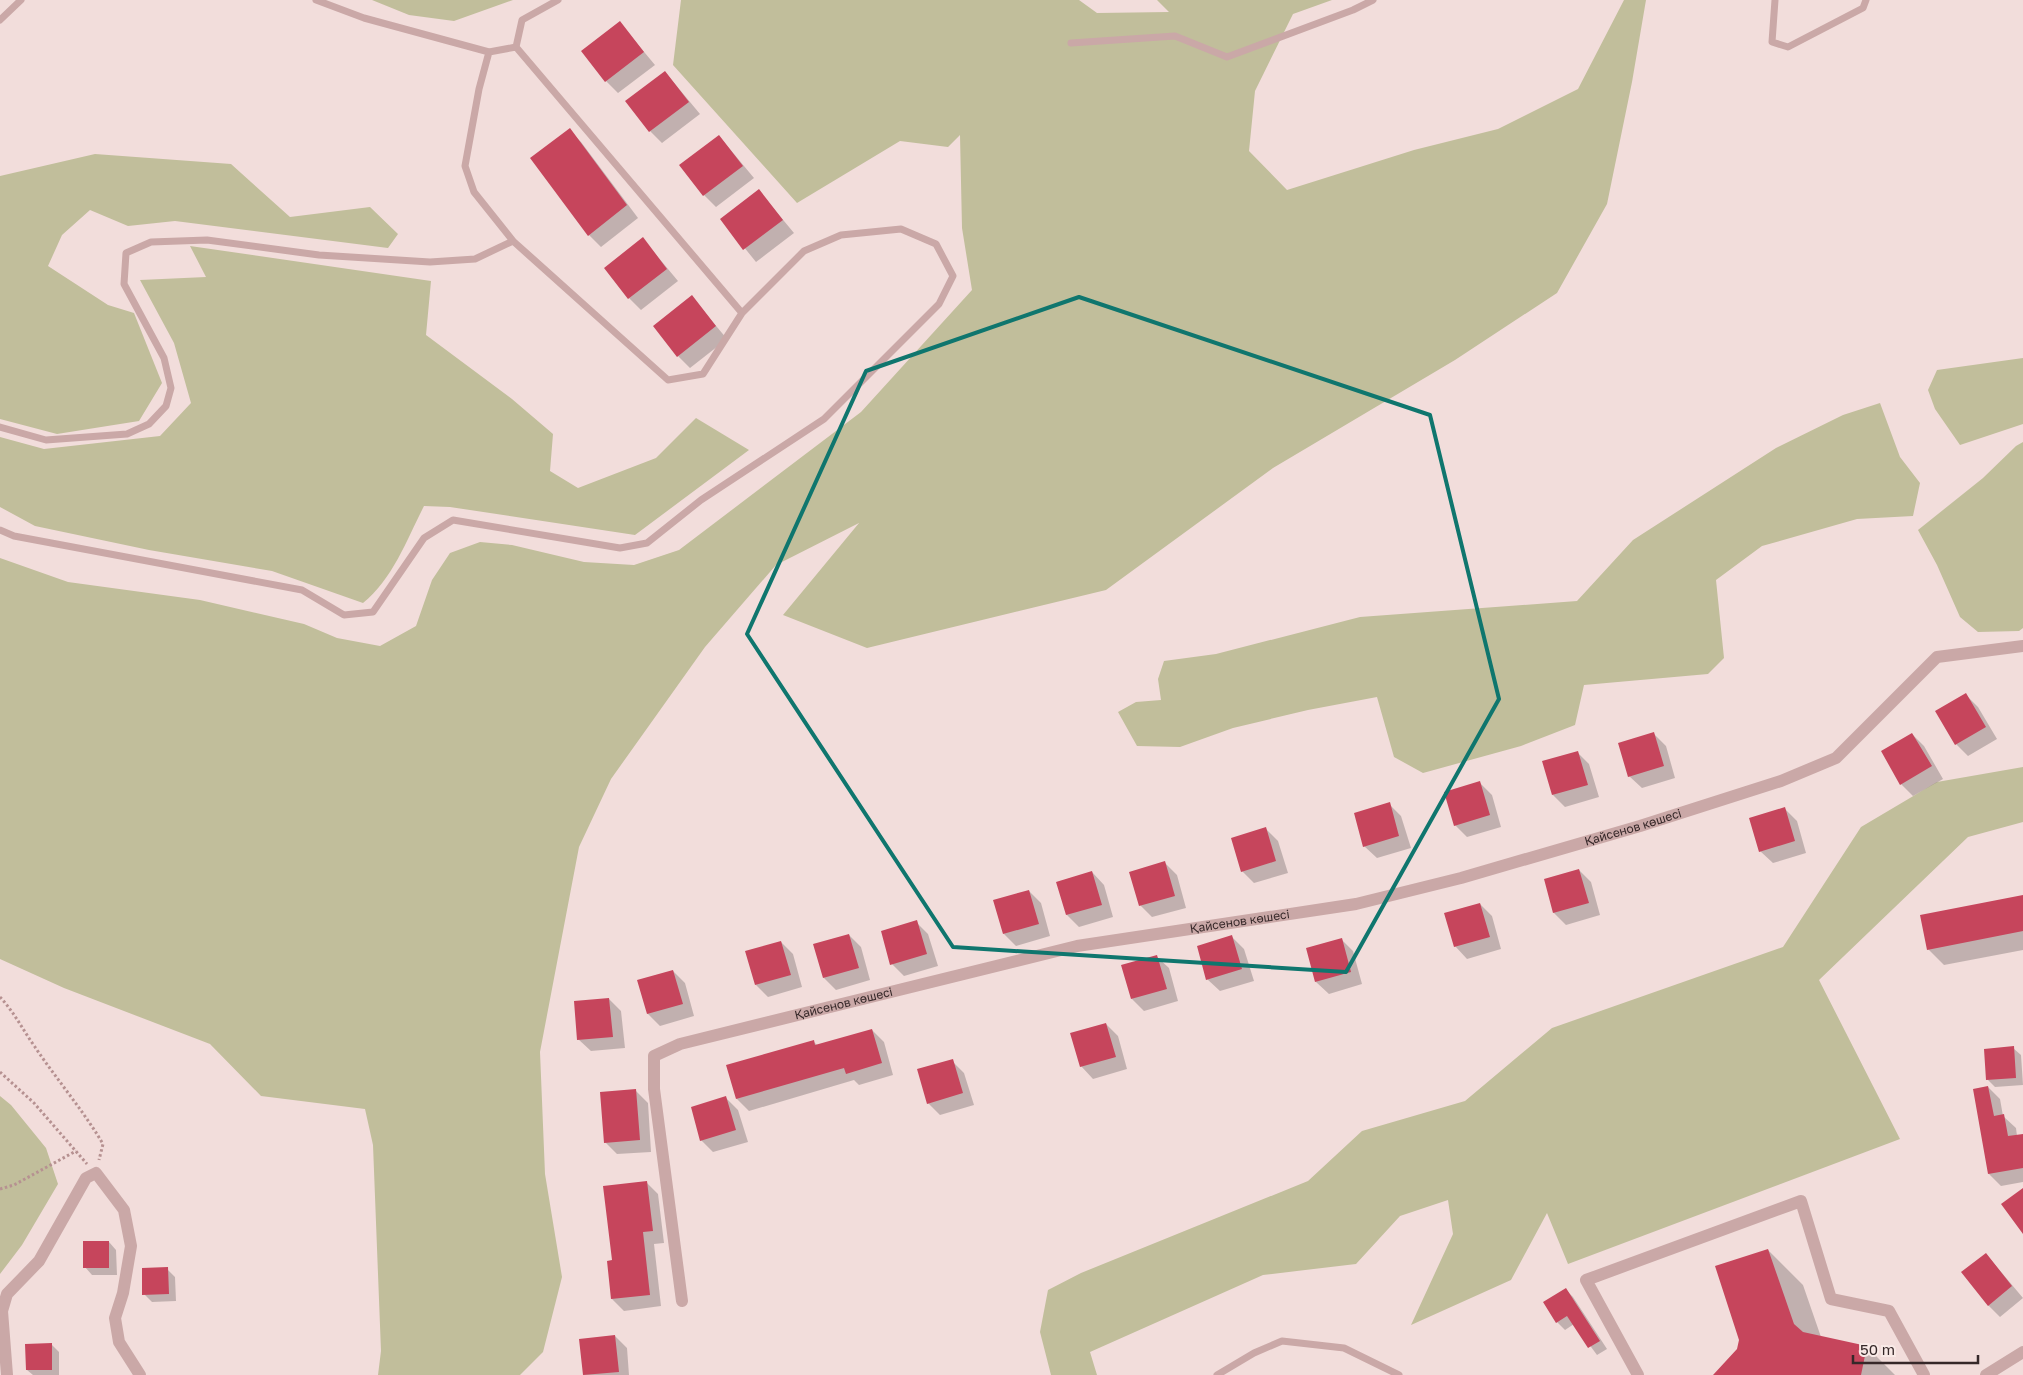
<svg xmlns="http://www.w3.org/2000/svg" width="2023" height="1375" font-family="'Golos Text',sans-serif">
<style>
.green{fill:#c1be9b}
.shadow{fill:#0003}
.building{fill:#c6455c}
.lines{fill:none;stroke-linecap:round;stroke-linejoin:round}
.path{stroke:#b69191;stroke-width:3;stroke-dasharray:2.5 2.5;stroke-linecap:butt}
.lane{stroke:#caa8a7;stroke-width:7}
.street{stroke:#caa8a7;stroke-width:12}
.marked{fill:none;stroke:#0f766e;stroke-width:4;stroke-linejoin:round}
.labels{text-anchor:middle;stroke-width:5;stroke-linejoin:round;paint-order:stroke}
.street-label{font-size:12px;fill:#362829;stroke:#f9eae7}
</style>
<rect width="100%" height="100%" fill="#f2dddb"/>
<path class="green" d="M372,0H513L454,21L409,15Z
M681,0H1079L1097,13L1169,12L1157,0H1332L1293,14L1255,91L1249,151L1287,190L1414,150L1498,129L1578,89L1624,0H1646L1632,82L1607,204L1557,293L1455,360L1273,468L1106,590L867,648L783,615L859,523L776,565L705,647L611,779L579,847L540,1052L545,1174L562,1277L543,1352L520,1375H378L381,1351L373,1145L365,1109L261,1096L210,1044L64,988L0,959V558L68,582L200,600L304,624L337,638L380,646L416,626L432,580L450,553L480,542L512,545L584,562L634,565L679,550L861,412L972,290L962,228L960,135L948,147L900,141L797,203L673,65Z
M95,154L231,164L290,217L370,207L398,234L388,248L175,221L128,226L90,210L62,235L48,266L108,305L134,313L162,383L139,421L57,434L0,419V176Z
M190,246L431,281L426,335L512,399L553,434L550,471L578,488L656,458L696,418L749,450L635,535L450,507L424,506C407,539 393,579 363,603L272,571L149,550L35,526L0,507V437L44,449L160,436L191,403L174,343L140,280L206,277Z
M2023,358V424L1960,445L1935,409L1928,390L1937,370Z
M1880,403L1900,457L1920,483L1913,516L1857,519L1762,546L1716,580L1724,658L1708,674L1584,685L1575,725L1521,746L1423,773L1394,757L1377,697L1308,710L1233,728L1180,747L1137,746L1118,712L1136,702L1161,700L1158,679L1164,661L1216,654L1360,617L1577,601L1633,540L1776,448L1843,415Z
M2023,442V628L2019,631L1978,632L1960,617L1937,565L1918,530L1983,478L2016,446Z
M2023,767V822L1968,837L1819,980L1900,1139L1568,1264L1547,1213L1511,1280L1411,1325L1453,1234L1448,1200L1400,1216L1356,1264L1263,1275L1090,1352L1097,1375H1051L1040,1332L1048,1290L1081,1273L1308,1181L1362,1131L1465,1101L1552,1028L1783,947L1861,827L1937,782Z
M0,1096L11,1105L46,1148L58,1184L22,1245L0,1274Z"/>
<path class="shadow" d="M620,23L655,65L618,93L606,81Z
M665,72L700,114L662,143L650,131Z
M569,130L581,142L638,218L601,247L589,235Z
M719,136L754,178L716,207L704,195Z
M759,191L794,233L756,262L722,220Z
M643,239L678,281L641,310L629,298Z
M692,297L727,339L690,368L678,356Z
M1966,695L1978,707L1997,739L1968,756L1956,744Z
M1654,734L1666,746L1675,778L1642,788L1629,776Z
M1912,734L1924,746L1943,779L1913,796L1901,784Z
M1577,752L1589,764L1599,797L1565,807L1553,795Z
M1480,783L1492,795L1501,827L1467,837L1455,825Z
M1389,804L1401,816L1411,848L1377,858L1364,846Z
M1785,809L1797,821L1806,853L1773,863L1760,851Z
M1266,829L1278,841L1288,873L1254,883L1242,871Z
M1165,863L1177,875L1186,908L1152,917L1140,905Z
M1579,870L1591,882L1600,915L1566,925L1554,913L1545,880Z
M1092,872L1104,885L1113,917L1079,927L1067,915L1058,882Z
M1029,891L1041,903L1050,936L1016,946L1004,934Z
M2023,896V950L1944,965L1928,949Z
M1480,904L1492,916L1501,949L1467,959L1455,946Z
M916,922L928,934L938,966L904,976L892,964Z
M849,935L861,947L870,980L836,990L824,978Z
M1232,937L1244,949L1254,981L1220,991L1207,979Z
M1341,939L1353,951L1362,984L1329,994L1316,982Z
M781,942L793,954L802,987L768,997L756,985Z
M1156,956L1169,968L1178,1001L1144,1011L1132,999Z
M673,971L685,983L694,1016L660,1026L648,1014L638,981Z
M609,999L621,1011L625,1048L591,1051L578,1039Z
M1106,1024L1118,1036L1127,1069L1093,1079L1081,1066Z
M872,1030L884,1042L893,1075L859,1085L854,1080L749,1111L737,1099L728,1066L813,1041L818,1046Z
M2013,1048L2021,1055L2023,1085L1995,1087L1987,1079Z
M952,1061L964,1073L974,1105L940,1115L928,1103Z
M1988,1087L2000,1099L2003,1116L2016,1128L2017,1136L2023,1135V1182L2001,1186L1989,1174Z
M636,1091L648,1103L651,1152L617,1154L605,1142Z
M726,1098L738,1110L748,1142L713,1152L701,1140Z
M646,1182L658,1194L664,1243L654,1244L661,1306L624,1311L612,1299L613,1262Z
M109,1242L116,1250L117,1275H92L85,1267Z
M1768,1250L1803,1285L1821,1337L1867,1347L1895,1375H1715L1738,1349Z
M1986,1254L2023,1298L2000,1317L1988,1305Z
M167,1269L175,1277L176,1301L152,1302L144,1294Z
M1565,1289L1573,1297L1607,1349L1597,1355L1574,1324L1565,1330L1557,1322Z
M615,1336L627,1348L629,1375H584L580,1340Z
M51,1344L59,1352V1375H33L27,1370Z"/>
<path class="building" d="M620,21L644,52L605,82L581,51Z
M665,71L689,102L649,132L625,101Z
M570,128L627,205L588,236L530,158Z
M719,135L743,166L703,196L679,165Z
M759,189L783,220L743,250L720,219Z
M643,237L667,269L628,299L604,268Z
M692,295L716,326L677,357L653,326Z
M1966,693L1986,727L1955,745L1935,711Z
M1654,732L1664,766L1628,777L1618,743Z
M1912,733L1932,766L1900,785L1881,751Z
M1578,751L1588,785L1552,795L1542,761Z
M1480,781L1490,815L1454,826L1444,792Z
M1390,802L1399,836L1363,847L1354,813Z
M1785,807L1795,841L1759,852L1749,818Z
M1266,827L1276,861L1241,872L1231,838Z
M1165,861L1175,896L1139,906L1129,872Z
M1579,869L1589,903L1553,913L1544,879Z
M1092,871L1102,905L1066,915L1056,882Z
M1029,890L1039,924L1003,934L993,900Z
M2023,895V931L1927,950L1920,915Z
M1480,903L1490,937L1454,947L1444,913Z
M917,920L927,954L890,965L881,931Z
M849,934L859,968L823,978L813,944Z
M1232,935L1242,969L1206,980L1197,946Z
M1342,938L1351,972L1315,982L1306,948Z
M781,941L791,975L755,985L745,951Z
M1157,955L1167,989L1131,999L1121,965Z
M673,970L683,1004L647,1014L637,980Z
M609,998L613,1037L577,1040L574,1001Z
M1106,1023L1116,1057L1080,1067L1070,1033Z
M872,1029L882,1063L846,1074L844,1068L736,1099L726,1065L814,1040L815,1045Z
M2014,1046L2016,1078L1986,1080L1984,1049Z
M953,1059L963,1093L927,1104L917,1069Z
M1988,1086L1994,1116L2004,1114L2008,1136L2023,1134V1168L1988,1174L1973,1089Z
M636,1089L640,1140L604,1143L600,1092Z
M726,1096L736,1130L700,1141L691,1107Z
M647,1181L653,1231L643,1232L650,1295L611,1299L607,1261L612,1260L603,1186Z
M2023,1188V1234L2001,1204Z
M83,1241H109V1268H83Z
M1768,1249L1794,1324L1803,1332L1867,1346L1861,1375H1713L1737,1349L1739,1340L1715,1266Z
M1986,1253L2012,1286L1988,1306L1961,1272Z
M168,1267L169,1294L142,1295V1268Z
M1566,1288L1600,1341L1588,1348L1567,1316L1556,1323L1543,1302Z
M615,1335L619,1372L583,1375L579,1339Z
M52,1343V1370H26L25,1344Z"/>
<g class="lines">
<path class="path" d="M0,997C14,1012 23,1030 35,1047C57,1080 83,1110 103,1144L99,1160
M0,1072L34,1103L87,1164
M0,1189L14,1185L76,1151"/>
<path class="lane" d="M316,0L364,18L489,52L516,47L742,313
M1775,0L1772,42L1788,47L1863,8L1866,0
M0,20L21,0
M1071,43L1175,36L1227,57L1353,10L1373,0
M516,47L522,20L558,0
M0,427L46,440L127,434L149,424L166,406L171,388L164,358L124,284L126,253L151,242L207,240L319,255L430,262L475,259L513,241L474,192L465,166L479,89L489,52
M0,530L14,536L302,590L344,615L373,612L424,538L453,520L620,548L647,543L701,500L824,419L939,304L953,276L936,244L901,229L841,235L804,251L742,313L703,374L668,380L513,241
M1217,1375L1254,1353L1282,1341L1344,1348L1399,1375"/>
<g class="street">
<path id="s1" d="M682,1301L654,1089V1056L680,1044L1077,946L1356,904L1461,878L1640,826L1781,781L1836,758L1937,657L2023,646"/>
<path d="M7,1375L2,1311L7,1294L39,1261L86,1178L96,1173L124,1210L131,1246L123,1293L115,1318L119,1342L140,1375"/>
<path d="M1638,1375L1586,1280L1801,1201L1831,1299L1889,1311L1924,1375"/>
<path d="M1986,1375L2023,1352"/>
</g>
</g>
<path class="marked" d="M1079,297L1430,415L1499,699L1346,972L953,947L747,634L866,371Z"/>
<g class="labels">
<g class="street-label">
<text dy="4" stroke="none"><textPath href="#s1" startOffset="1254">Қайсенов көшесі</textPath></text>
<text dy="4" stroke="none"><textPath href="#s1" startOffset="849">Қайсенов көшесі</textPath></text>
<text dy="4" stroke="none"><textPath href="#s1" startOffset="444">Қайсенов көшесі</textPath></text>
</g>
</g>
<path d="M1853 1355v8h125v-8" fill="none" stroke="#362829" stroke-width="2.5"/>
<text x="1860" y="1355" font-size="15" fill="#362829" stroke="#f9eae7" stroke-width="4" paint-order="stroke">50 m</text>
</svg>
